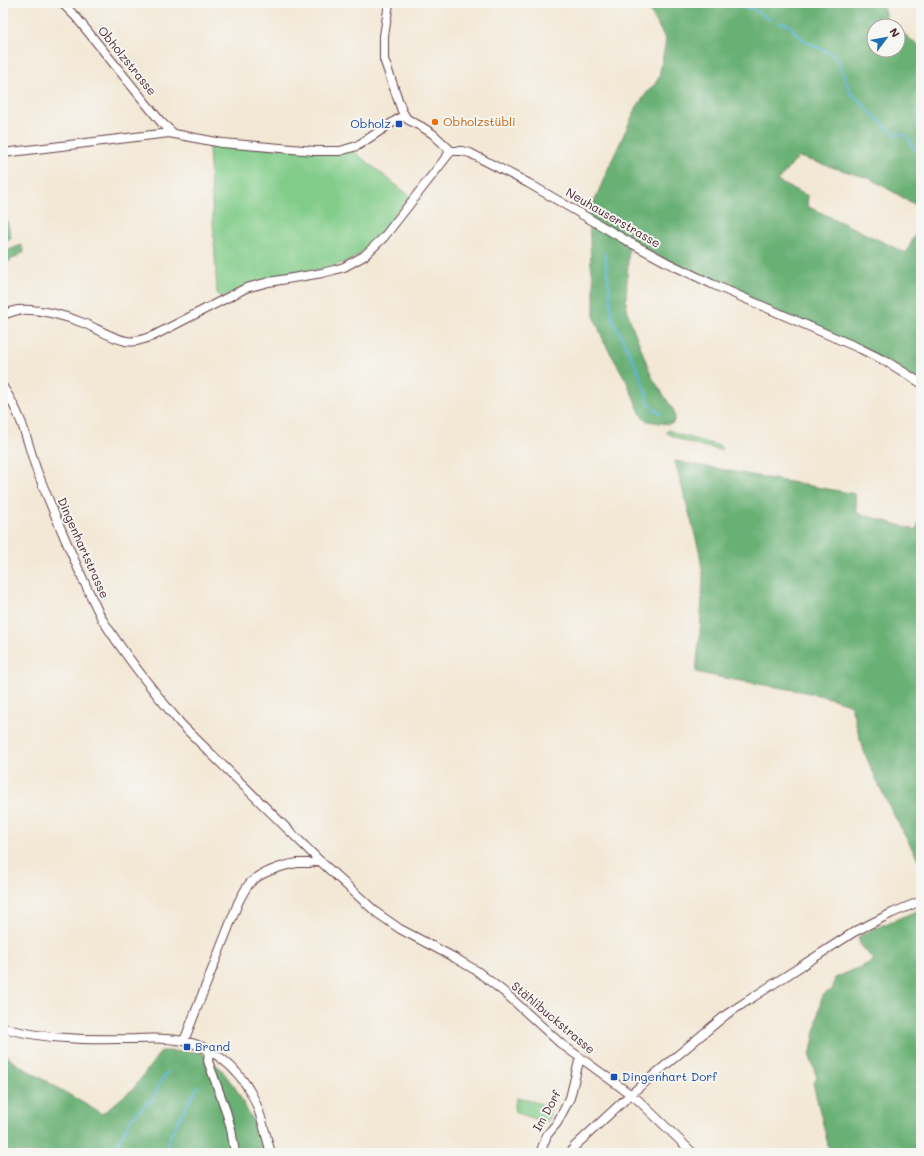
<svg xmlns="http://www.w3.org/2000/svg" width="924" height="1156" font-family="Mali,sans-serif">
<style>
.green{fill:#82cc89;stroke:#66765a}
.forest{fill:#69b075;stroke:#5a6850}
.lines{fill:none;stroke-linecap:round;stroke-linejoin:round}
.stream{stroke:#5db5da;stroke-width:2}
.minor-casing{stroke:#633d45;stroke-width:10}
.minor{stroke:#fff;stroke-width:8}
.food-dot{fill:#e8710a;stroke:#f6f6f2;stroke-width:1.5}
.transit-dot{fill:#1a4fb4;stroke:#f6f6f2;stroke-width:1.5}
.labels{text-anchor:middle;stroke-width:4;stroke-linejoin:round;paint-order:stroke}
.street-label{font-size:12px;fill:#4a1f2b;stroke:#f6f6f2}
.food-label{font-size:12px;fill:#c56008;stroke:#f6f6f2;text-anchor:start}
.transit-label{font-size:12px;fill:#164399;stroke:#f6f6f2;text-anchor:start}
</style>
<rect width="100%" height="100%" fill="#f6f6f2"/>
<filter id="ink" filterUnits="userSpaceOnUse"><feTurbulence type="fractalNoise" baseFrequency=".025" numOctaves="2"/><feDisplacementMap in="SourceGraphic" scale="8" xChannelSelector="R" yChannelSelector="G"/><feConvolveMatrix kernelMatrix="1 2 1 2 8 2 1 2 1" color-interpolation-filters="sRGB"/></filter>
<filter id="wash" filterUnits="userSpaceOnUse"><feTurbulence type="fractalNoise" baseFrequency=".012" numOctaves="4" result="noise"/><feDisplacementMap in="SourceGraphic" scale="16" xChannelSelector="R" yChannelSelector="G"/><feGaussianBlur stdDeviation="0.9" result="paint"/><feColorMatrix in="noise" values="0 0 0 0 0 0 0 0 0 0 0 0 0 0 0 0 0 1.4 0 .05"/><feComposite in="paint" operator="in"/></filter>
<g filter="url(#wash)">
<rect width="100%" height="100%" fill="#f3e8d6"/>
<path class="green" d="M212,145L353,151L410,196L386,228L368,248L351,260L325,269L220,297L217,292L209,148Z
M669,430L677,434L720,446L722,449L720,450C702,446 682,443 666,432Z
M517,1098H523L547,1106C552,1110 549,1116 548,1121L543,1122L515,1112L514,1107Z"/>
<path class="forest" d="M645,3H882L887,20L894,26H874V50H898V29L921,48V208L871,179L799,157L777,181L808,196L807,206L906,253L921,223V383L889,363L629,243L626,302L629,317L652,377L674,411L675,417L673,423L668,424L647,421L641,415L626,380L604,342L594,316V283L591,265L589,218L591,209L608,169L636,108L648,91L655,84L659,77L666,40Z
M3,219L7,220L11,238L3,244Z
M21,245L24,252L3,265V250L4,252Z
M675,461L855,494L857,513L916,530L921,516V864C900,828 881,792 865,754C859,738 856,722 851,706L849,704C812,691 774,687 735,680C722,678 709,675 696,672L700,633L703,575L699,550Z
M921,909V1153H830L813,1083L817,1078L810,1057L822,995L832,990L835,978L874,961L860,944L858,937L871,930Z
M3,1050L12,1061L102,1114L134,1088L161,1051L201,1052L221,1069L236,1089L263,1141L267,1153H3Z"/>
<g class="lines">
<path class="stream" d="M730,3L735,5L753,9L770,20
M3,13L11,3
M778,23L788,24L796,33L805,41L833,55L840,65L850,92L863,104L875,117L895,134L905,135L908,138L913,147L921,154
M605,254L613,320L640,374L649,404L661,414
M113,1153L131,1118L153,1099L160,1082L168,1072
M164,1153L171,1134L198,1086"/>
</g>
</g>
<g filter="url(#ink)">
<g class="lines">
<defs>
<path id="minor" d="M62,3L76,17L161,122L173,133
M389,3L384,36V59L402,111L407,119L422,127L433,134L451,151H462L470,153L528,183L629,242L668,263L712,284L861,349L889,363L921,383
M3,153L169,133L222,143L315,151H340L357,146L404,115
M3,315C8,313 13,311 18,310C38,308 67,316 86,324C99,330 112,338 126,341C135,343 144,339 153,336L246,288L269,282L322,273L334,270L344,267L364,256L384,237L451,151
M3,387C13,402 21,419 26,436C30,448 33,460 37,471C57,521 78,571 102,619C125,655 153,691 181,724L319,860L377,913L400,929L455,958L477,971L504,992L560,1043L637,1099L693,1153
M3,1028C23,1033 44,1037 66,1038C89,1040 112,1039 135,1039C151,1038 168,1038 184,1041C212,1047 237,1067 251,1093C261,1111 265,1133 271,1153
M184,1041L238,903C241,897 245,889 249,884C259,873 283,865 298,863C305,863 314,864 319,860
M209,1050L208,1061L226,1111L231,1129L235,1153
M541,1153L542,1148L547,1135L557,1123L570,1098L580,1057
M571,1153L574,1147L631,1094L727,1014L854,932L892,913L921,901"/>
</defs>
<use href="#minor" class="minor-casing"/>
<use href="#minor" class="minor"/>
</g>
</g>
<circle class="food-dot" cx="435" cy="122" r="4"/>
<g class="transit-dot">
<rect x="395" y="120" width="8" height="8" rx="2"/>
<rect x="183" y="1043" width="8" height="8" rx="2"/>
<rect x="610" y="1073" width="8" height="8" rx="2"/>
</g>
<g class="labels">
<g class="street-label">
<text transform="translate(127 61) rotate(51)" y="4">Obholzstrasse</text>
<text transform="translate(613 218) rotate(30)" y="4">Neuhauserstrasse</text>
<text transform="translate(83 548) rotate(66)" y="4">Dingenhartstrasse</text>
<text transform="translate(553 1018) rotate(40)" y="4">Stählibuckstrasse</text>
<text transform="translate(547 1111) rotate(-61)" y="4">Im Dorf</text>
</g>
<g class="food-label">
<text x="443" y="126">Obholzstübli</text>
</g>
<g class="transit-label">
<text x="391" y="128" text-anchor="end">Obholz</text>
<text x="195" y="1051">Brand</text>
<text x="622" y="1081">Dingenhart Dorf</text>
</g>
</g>
<rect width="924" height="1156" fill="none" stroke="#f6f6f2" stroke-width="16"/>
<g transform="translate(886 38) rotate(58)"><circle r="19" fill="#f6f6f2" stroke="#b1a0a2"/>
<path d="M0-3L7 15L0 10L-7 15Z" fill="#1f6fb2"/>
<text y="-6" font-size="11" font-weight="bold" text-anchor="middle" fill="#4a1f2b">N</text>
</g>
</svg>
